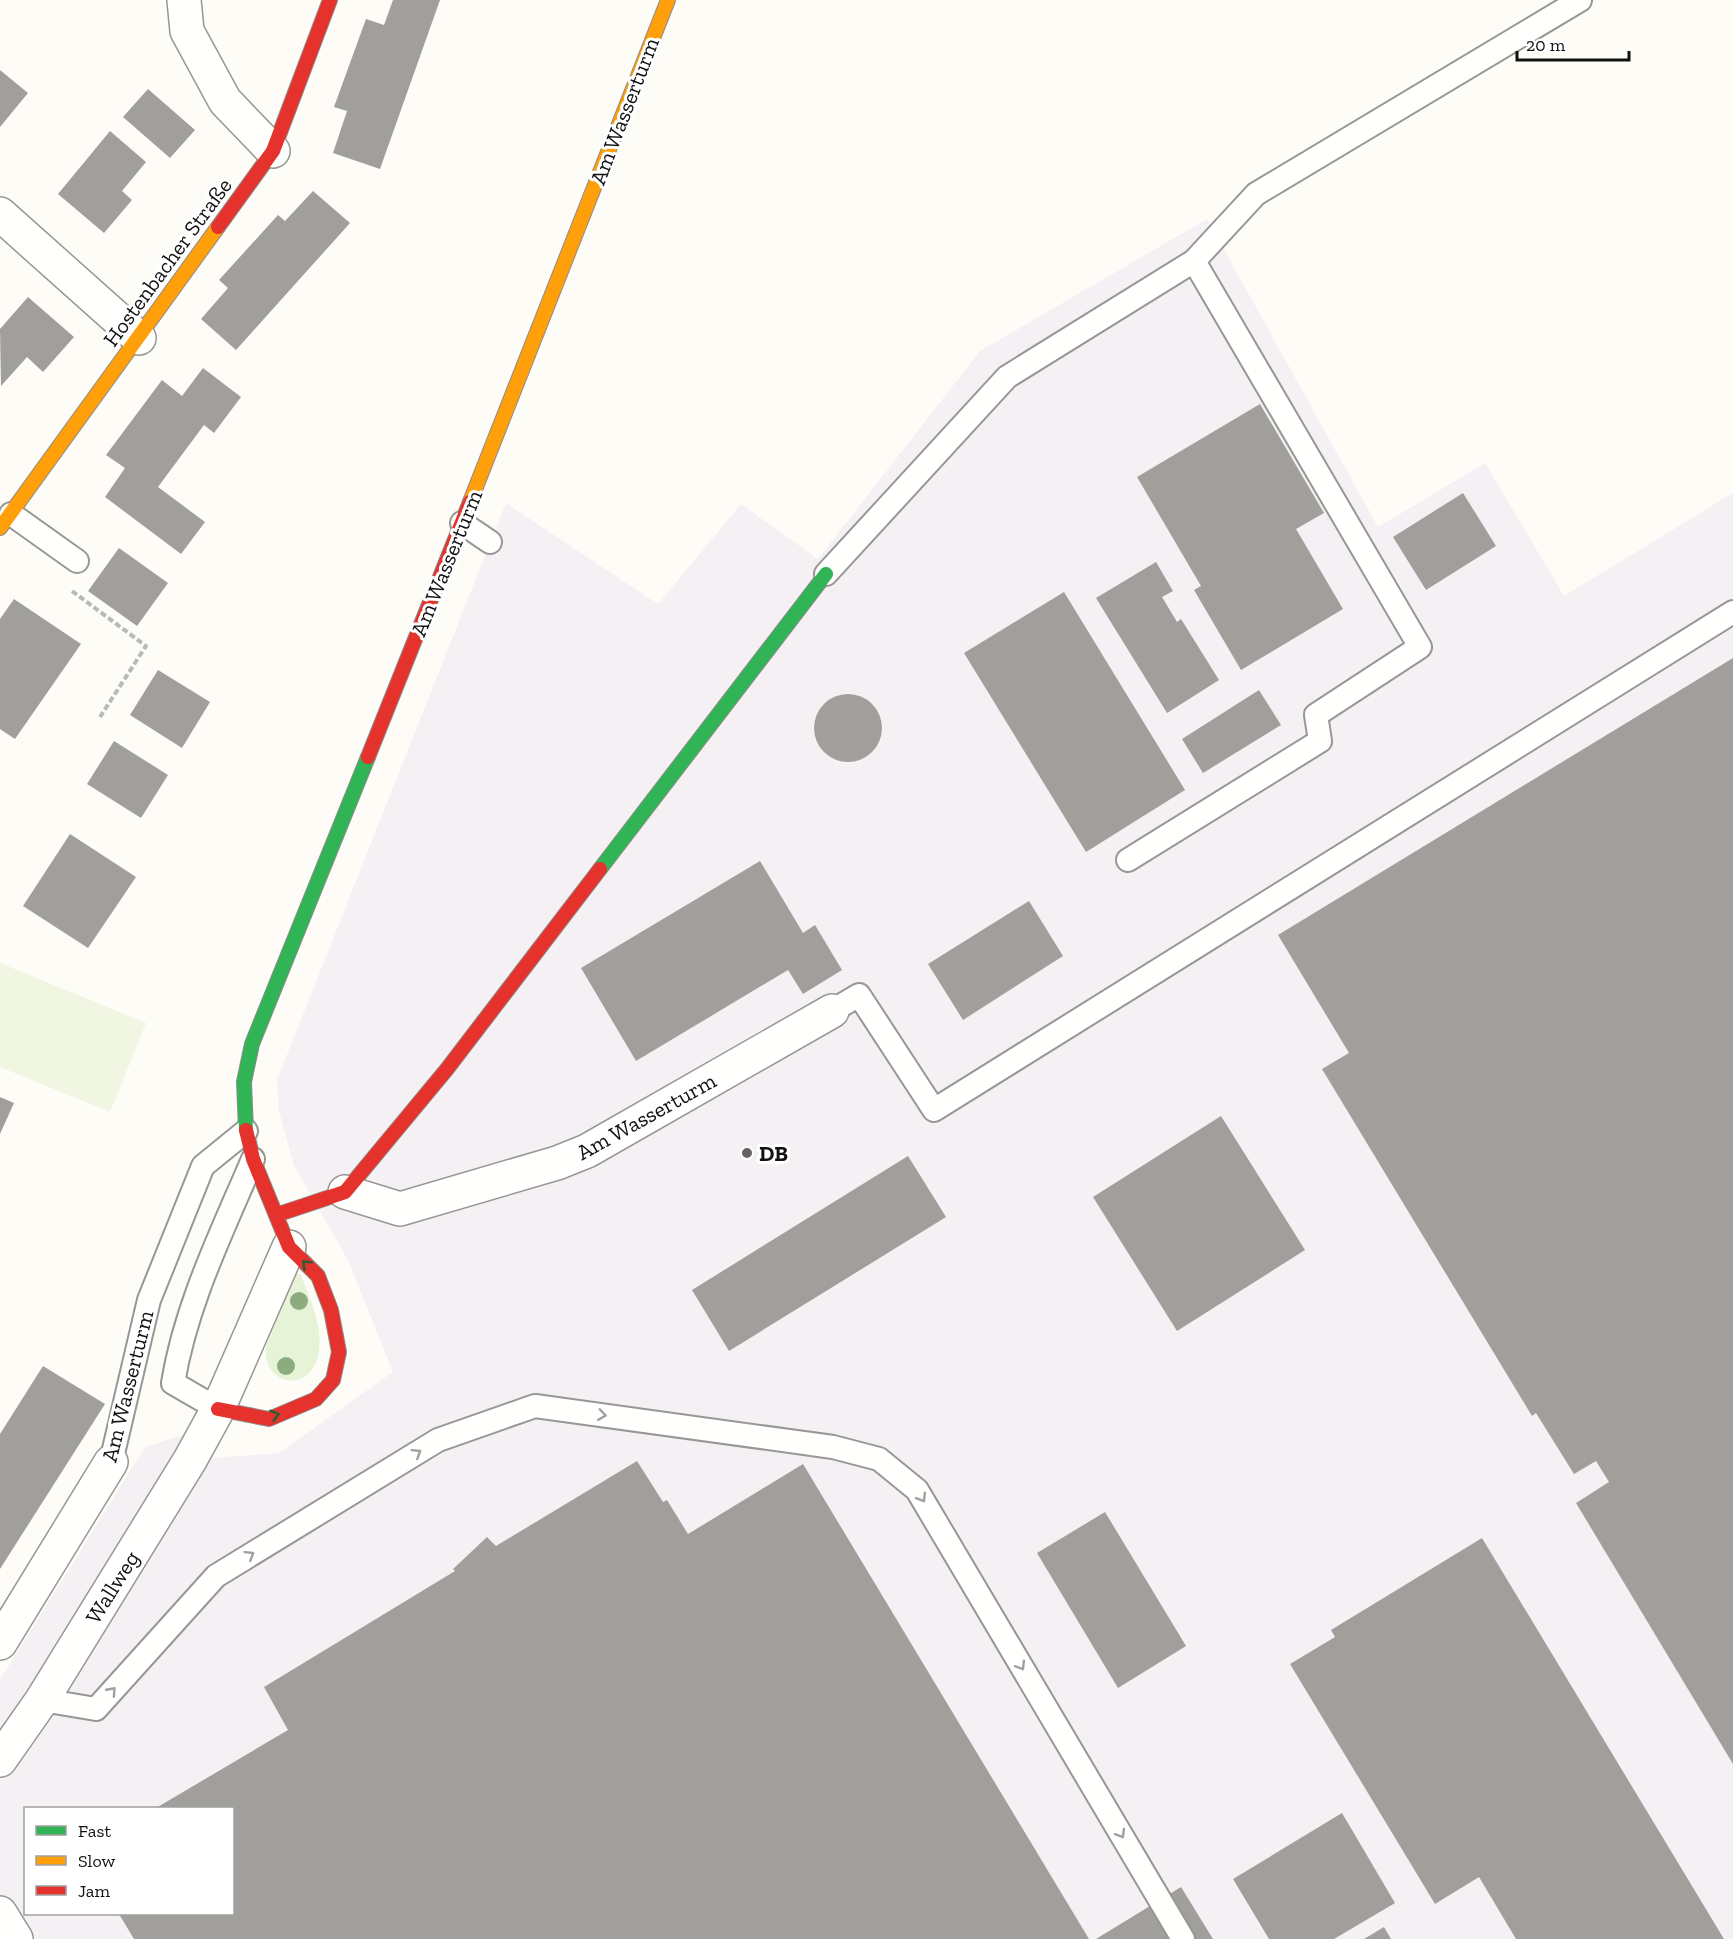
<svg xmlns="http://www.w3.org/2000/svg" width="1733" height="1939" font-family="'Zilla Slab',serif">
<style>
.industrial{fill:#f5f0f3;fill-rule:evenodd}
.green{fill:#e7f3d7}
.pitch{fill:#f0f6e1}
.building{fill:#a19f9c}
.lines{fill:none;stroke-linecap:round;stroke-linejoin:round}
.lane-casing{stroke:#979795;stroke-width:26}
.street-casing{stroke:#979795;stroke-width:36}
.fast-casing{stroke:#8e8d8b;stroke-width:16}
.slow-casing{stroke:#8e8d8b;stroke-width:16}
.jam-casing{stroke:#8e8d8b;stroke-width:16}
.path{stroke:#b9b9b8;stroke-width:4;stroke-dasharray:6 3;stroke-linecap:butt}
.lane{stroke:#fffffe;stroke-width:22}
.street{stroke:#fffffe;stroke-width:33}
.fast{stroke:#30b455;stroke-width:14}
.slow{stroke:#ff9f0a;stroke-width:14}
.jam{stroke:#e5322d;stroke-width:14}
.tree{fill:#8cac80}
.oneway{stroke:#206233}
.oneway2{stroke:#a0a09f}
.poi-dot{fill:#646362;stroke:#fff;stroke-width:2}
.labels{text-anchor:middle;stroke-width:6;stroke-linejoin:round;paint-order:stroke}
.street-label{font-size:22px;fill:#111;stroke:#fff}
.poi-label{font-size:22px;font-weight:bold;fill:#111;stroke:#fff;text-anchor:start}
</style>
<rect width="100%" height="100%" fill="#fdfcf7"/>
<path class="industrial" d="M1207,219L1378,527L1485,463L1564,596L1733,493V1939H0V1680L145,1447L193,1432L190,1460L279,1453L393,1372L348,1260L294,1166L279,1111L277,1080L506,503L658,604L741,504L818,559L980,351ZM26,1808H232V1914H26Z"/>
<path class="green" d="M296,1273L301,1275C308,1294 317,1313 319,1333C326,1396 261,1392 266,1346L291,1286L292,1278Z"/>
<path class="pitch" d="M0,963L146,1023L110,1112L0,1067Z"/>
<path class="building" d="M393,0H440L380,169L333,153L347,111L334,107L366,19L384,25Z
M0,70L28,93L0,127Z
M148,89L195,130L170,158L123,117Z
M110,131L146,162L122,191L132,200L104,233L58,194Z
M313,191L350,223L236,350L201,319L228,288L219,280L278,215L285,221Z
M28,297L74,337L43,372L27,357L1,386L0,329Z
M203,368L241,397L214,433L204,425L158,487L205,522L181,554L105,497L125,468L106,455L162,380L182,396Z
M1260,404L1324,513L1296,529L1343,609L1241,670L1194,590L1201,586L1137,477Z
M1463,493L1496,546L1426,590L1393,537Z
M119,548L168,583L137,626L88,591Z
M1156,562L1173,591L1162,597L1177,622L1181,619L1219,680L1167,713L1096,598Z
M1064,592L1185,790L1086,852L964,653Z
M14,599L81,644L15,739L0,729V619Z
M1733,658V1764L1576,1503L1609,1482L1596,1461L1574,1474L1536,1413L1532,1416L1322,1069L1349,1053L1278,935Z
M158,670L210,702L182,748L130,715Z
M1259,690L1281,725L1203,773L1182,739Z
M814 728a34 34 0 1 1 68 0a34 34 0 1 1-68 0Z
M114,741L168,775L141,818L87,784Z
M70,834L136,877L88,948L23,906Z
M760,861L803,933L815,925L842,970L803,994L788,970L636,1061L581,968Z
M1029,901L1063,956L963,1020L928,964Z
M0,1097L14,1103L0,1134Z
M1221,1116L1305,1250L1177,1331L1093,1197Z
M908,1156L946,1217L729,1351L692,1290Z
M43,1366L105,1404L0,1569V1434Z
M637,1461L663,1502L667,1500L688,1534L803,1464L1089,1939H134L119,1914H232V1808H156L288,1730L264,1687L455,1571L453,1569L487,1537L496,1546Z
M1105,1512L1186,1646L1118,1688L1037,1553Z
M1482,1538L1724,1939H1516L1479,1877L1435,1904L1290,1664L1335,1637L1331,1630Z
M1342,1813L1395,1903L1334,1939H1269L1233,1879Z
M1181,1887L1213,1939H1096Z
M1384,1927L1391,1939H1364Z"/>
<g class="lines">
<defs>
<path id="lane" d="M11,514L77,561
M462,523L490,542
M826,574L1007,377L1194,261L1256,194L1580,0
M1128,860L1320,741L1316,715L1420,647L1194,261
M832,1011L859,995L934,1110L1733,612
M218,1409L173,1383C186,1304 222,1232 253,1159
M111,1462L149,1300L203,1166L246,1131
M42,1700L96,1709L216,1576L438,1440L535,1406L833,1447L879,1459L917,1490L1183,1939"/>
<path id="street" d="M184,0L187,31L225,101L273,151
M0,214L139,338
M345,1192L400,1209L557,1163L587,1151L832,1011
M0,1643L111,1462
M0,1760L42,1700L190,1460L218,1409L289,1247
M0,1913L16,1939"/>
<path id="fast" d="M600,869L826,574
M246,1130L244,1082L252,1044L368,757"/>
<path id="slow" d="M470,502L668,0
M0,528L218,227"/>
<path id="jam" d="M218,227L273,151L330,0
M368,757L470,502
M276,1215L345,1192L447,1069L600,869
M218,1409L269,1419L316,1399L333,1380L339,1352L331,1310L318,1276L289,1247L253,1159L246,1130"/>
</defs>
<use href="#lane" class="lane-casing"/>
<use href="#street" class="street-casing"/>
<use href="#fast" class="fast-casing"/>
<use href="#slow" class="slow-casing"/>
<use href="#jam" class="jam-casing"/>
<path class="path" d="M72,591L146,646L100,717"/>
<use href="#lane" class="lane"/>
<use href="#street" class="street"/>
<use href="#fast" class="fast"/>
<use href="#slow" class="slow"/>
<use href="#jam" class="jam"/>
</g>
<g class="tree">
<circle cx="299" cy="1301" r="9"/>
<circle cx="286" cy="1366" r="9"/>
</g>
<defs><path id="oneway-chevron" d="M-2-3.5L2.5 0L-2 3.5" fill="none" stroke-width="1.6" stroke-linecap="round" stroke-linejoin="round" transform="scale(1.5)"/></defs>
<g class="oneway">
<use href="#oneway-chevron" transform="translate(306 1264) rotate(-135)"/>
<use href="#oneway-chevron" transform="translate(275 1415) rotate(-16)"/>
</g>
<g class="oneway2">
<use href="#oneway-chevron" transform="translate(602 1415) rotate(8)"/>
<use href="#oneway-chevron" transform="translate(417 1453) rotate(-32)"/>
<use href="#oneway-chevron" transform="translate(922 1498) rotate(58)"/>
<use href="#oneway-chevron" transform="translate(250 1555) rotate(-32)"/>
<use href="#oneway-chevron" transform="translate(1021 1666) rotate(59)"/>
<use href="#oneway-chevron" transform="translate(112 1691) rotate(-48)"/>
<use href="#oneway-chevron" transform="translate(1121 1834) rotate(59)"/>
</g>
<circle class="poi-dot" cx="747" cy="1153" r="6"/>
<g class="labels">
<g class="street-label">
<text transform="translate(624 111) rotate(-69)" y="8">Am Wasserturm</text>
<text transform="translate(167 262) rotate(-54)" y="8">Hostenbacher Straße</text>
<text transform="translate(446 563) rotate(-68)" y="8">Am Wasserturm</text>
<text transform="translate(646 1116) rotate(-29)" y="8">Am Wasserturm</text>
<text transform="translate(127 1386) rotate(-76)" y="8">Am Wasserturm</text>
<text transform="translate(112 1587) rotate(-58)" y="8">Wallweg</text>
</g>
<g class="poi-label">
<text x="759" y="1161">DB</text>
</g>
</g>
<rect x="24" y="1807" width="210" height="108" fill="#ffffff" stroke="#a0a0a0" stroke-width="1.5"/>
<rect x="36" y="1826" width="30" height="9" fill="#30b455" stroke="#a0a0a0" stroke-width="1.5"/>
<text x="78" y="1837" font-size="18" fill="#111111">Fast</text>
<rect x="36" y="1856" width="30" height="9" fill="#ff9f0a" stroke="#a0a0a0" stroke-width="1.5"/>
<text x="78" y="1867" font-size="18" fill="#111111">Slow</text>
<rect x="36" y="1886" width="30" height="9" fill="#e5322d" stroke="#a0a0a0" stroke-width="1.5"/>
<text x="78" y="1897" font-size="18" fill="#111111">Jam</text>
<path d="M1517 51v9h112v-9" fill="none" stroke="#111111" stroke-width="3"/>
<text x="1526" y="51" font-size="18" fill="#111111" stroke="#ffffff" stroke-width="4.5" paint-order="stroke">20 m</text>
</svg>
